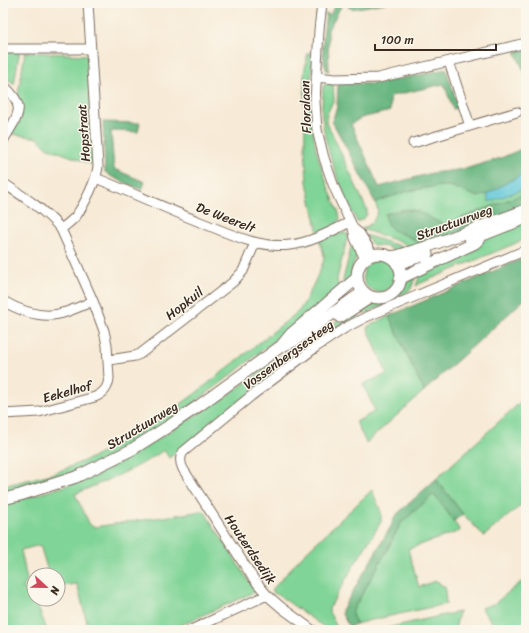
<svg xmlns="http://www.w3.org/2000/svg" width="529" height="633" font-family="Sriracha,sans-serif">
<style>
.green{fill:#80d497;stroke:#5e7f5a}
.forest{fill:#68b680;stroke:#52704f}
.water{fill:#5dc7d8;stroke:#4c787b}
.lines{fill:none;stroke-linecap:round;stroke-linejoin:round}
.minor-casing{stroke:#7d6d5e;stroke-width:11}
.major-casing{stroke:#7d6d5e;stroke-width:13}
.minor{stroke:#fff;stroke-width:9}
.major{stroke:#fff;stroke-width:11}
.labels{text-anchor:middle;stroke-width:3;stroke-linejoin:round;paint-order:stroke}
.street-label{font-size:13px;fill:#3b2a1e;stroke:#fbf7ec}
</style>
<rect width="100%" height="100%" fill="#fbf7ec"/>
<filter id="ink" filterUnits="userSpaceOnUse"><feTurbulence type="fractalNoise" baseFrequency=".025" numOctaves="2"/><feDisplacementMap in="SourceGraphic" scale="8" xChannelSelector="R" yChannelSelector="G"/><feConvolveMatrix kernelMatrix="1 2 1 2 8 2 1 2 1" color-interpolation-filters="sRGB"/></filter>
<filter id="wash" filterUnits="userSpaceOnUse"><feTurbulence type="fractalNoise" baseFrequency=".012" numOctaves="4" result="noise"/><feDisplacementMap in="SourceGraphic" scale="16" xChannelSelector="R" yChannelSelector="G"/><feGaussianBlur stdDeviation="0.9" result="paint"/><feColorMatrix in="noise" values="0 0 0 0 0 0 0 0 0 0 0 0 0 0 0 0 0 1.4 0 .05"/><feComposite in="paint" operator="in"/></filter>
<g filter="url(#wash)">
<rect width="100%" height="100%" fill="#f7ead6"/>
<path class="green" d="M3,49H20L14,84L13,83L3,76Z
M25,52L88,55L93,162V165L46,147L38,138L12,134L20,103L18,94Z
M307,53H311L312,68L310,88L312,124L316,150L327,184L339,213L340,219L336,226L318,233L313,210L307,182L305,148L304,73L307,58Z
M333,82L334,99L327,114L326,123L331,131L367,210C368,217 363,219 357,222C341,188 326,154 322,117C321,108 323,95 323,86L326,84Z
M439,186H450L478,197L487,194L489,201L526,188V193L446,224C432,222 421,210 407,209C403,209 398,211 394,211L393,230L407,236L424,245L409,251L406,244L362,229C373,223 373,223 378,211L375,202L408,191Z
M526,223V239L421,283L416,286L419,277L417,273L485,239Z
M341,233H346L348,235L337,279L338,285L340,289L221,383L176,416L139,440L101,461L57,479L3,493V486L55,473L98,455L135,434L166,415L196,393L299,311C305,303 323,266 324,258C324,252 321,245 319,240Z
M365,235L403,247L404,251L397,253L388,247L374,245L370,242Z
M353,239L359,252L353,265L351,277L343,283V280Z
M363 276a16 16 0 1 1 32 0a16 16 0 1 1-32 0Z
M415,278L411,289L393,301L364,314L360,307C367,303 367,305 375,304C394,304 401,295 407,279Z
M355,310L359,317L304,352L169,458L164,450C137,469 105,481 75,494L90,525L94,527L204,511L255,591L252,593L170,630H89L77,584L58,587V575H49L40,545L21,550L27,580L24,587L22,588L33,593L34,599H35L47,630H3V504L39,494L90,478L127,459L181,424L224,398L287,352Z
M389,316L424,391L366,443L356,422L375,411L363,384L387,374L367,327Z
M526,397V501L484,536L463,514L436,479Z
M372,490L381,512V522L351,570L329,609V612L338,629L336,630H328L284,599L271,591L301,557Z
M433,495L435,496L454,521L460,531L408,549L419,587L435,581L445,587L446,604L367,621L356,624L352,614L353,610L386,552L401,523Z
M526,578V630H498L481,608L494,604Z
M459,612L455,630H444V629L440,630H378L435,617Z"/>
<path class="forest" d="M336,3H343L328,30L329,71H327C319,55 324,30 326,13L330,15Z
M351,3H385L352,9L348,7Z
M526,49V76L515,51Z
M446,69L459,108L453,109L444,84L391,96C389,102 391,105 390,111L361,118L351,124L379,187L432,173L465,169L501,158L526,147V172L487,194L478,197L450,186H439L408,191L375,202L332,121L337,107L338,83L372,84L415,76Z
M103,122L140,123L138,132L111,131L114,169L145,182L142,190L112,177L105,172Z
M526,193V208L424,245L407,236L393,230L387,224L385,214C401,209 410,208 425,215C433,219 438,223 446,224Z
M524,258L526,260V298L424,391L389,316Z
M436,479L463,514L454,521L435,496L433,495L401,523L386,552L353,610L352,614L356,624L349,627L342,614V610L391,526L395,516Z"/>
<path class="water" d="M526,172V188L489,202L487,194Z"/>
</g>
<g filter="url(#ink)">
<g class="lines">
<defs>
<path id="minor" d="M322,3L319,30L315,102L317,130L324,158L334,187L353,228L355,238L365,259
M3,49H91
M449,62L470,126
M316,77L335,79L378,78L526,43
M3,85C29,108 17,116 3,141
M413,143L517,112
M96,178C130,192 165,208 200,222C228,233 259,249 290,245C310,243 332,231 350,222
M3,183C23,196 45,210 61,229L93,301L104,331L107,345L109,378C108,388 104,393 95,397L39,412L3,414
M61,229C66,225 72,221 76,216C84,205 97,180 98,166L88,3
M354,229L360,234L373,255
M3,301C22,312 44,320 66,312C75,309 84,305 93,301
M109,360L135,356L140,354L233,282L243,271L255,243
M191,630L267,595
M312,630L282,608L267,595L253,578L183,469C180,463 179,458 183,452L251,396L316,347L345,328L366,317L526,250"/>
<path id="major" d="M469,237L485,234L521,220
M357 276a22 22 0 1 1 44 0a22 22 0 1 1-44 0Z
M390,257L397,256L426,247L526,210
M397,264L427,254
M400,279L407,275L475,243L481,237
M340,317L371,297
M282,345L291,334L357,278
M3,499L20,495L76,477L131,450L169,426L200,405L280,347L294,341L353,299L364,292"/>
</defs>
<use href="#minor" class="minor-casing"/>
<use href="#major" class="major-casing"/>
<use href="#minor" class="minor"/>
<use href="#major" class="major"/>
</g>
</g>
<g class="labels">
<g class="street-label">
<text transform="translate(305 107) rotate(-92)" y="5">Floralaan</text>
<text transform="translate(83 133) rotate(-94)" y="5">Hopstraat</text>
<text transform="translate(226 217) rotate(21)" y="5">De Weerelt</text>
<text transform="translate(454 222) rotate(-20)" y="5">Structuurweg</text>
<text transform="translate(184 303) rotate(-38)" y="5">Hopkuil</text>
<text transform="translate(288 354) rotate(-36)" y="5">Vossenbergsesteeg</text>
<text transform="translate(67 391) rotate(-16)" y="5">Eekelhof</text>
<text transform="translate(142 425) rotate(-31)" y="5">Structuurweg</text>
<text transform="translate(251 549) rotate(56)" y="5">Houterdsedijk</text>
</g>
</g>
<rect width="529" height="633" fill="none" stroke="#fbf7ec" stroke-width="16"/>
<g transform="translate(46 587) rotate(112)"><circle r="19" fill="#fbf7ec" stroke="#aea59a"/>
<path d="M0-3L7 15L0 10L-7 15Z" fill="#d1495b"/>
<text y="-6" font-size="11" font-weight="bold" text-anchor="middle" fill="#3b2a1e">N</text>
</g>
<path d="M375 44v6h121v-6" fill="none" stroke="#3b2a1e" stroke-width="2"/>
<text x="381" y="44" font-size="12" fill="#3b2a1e" stroke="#fbf7ec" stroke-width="3" paint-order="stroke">100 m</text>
</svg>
